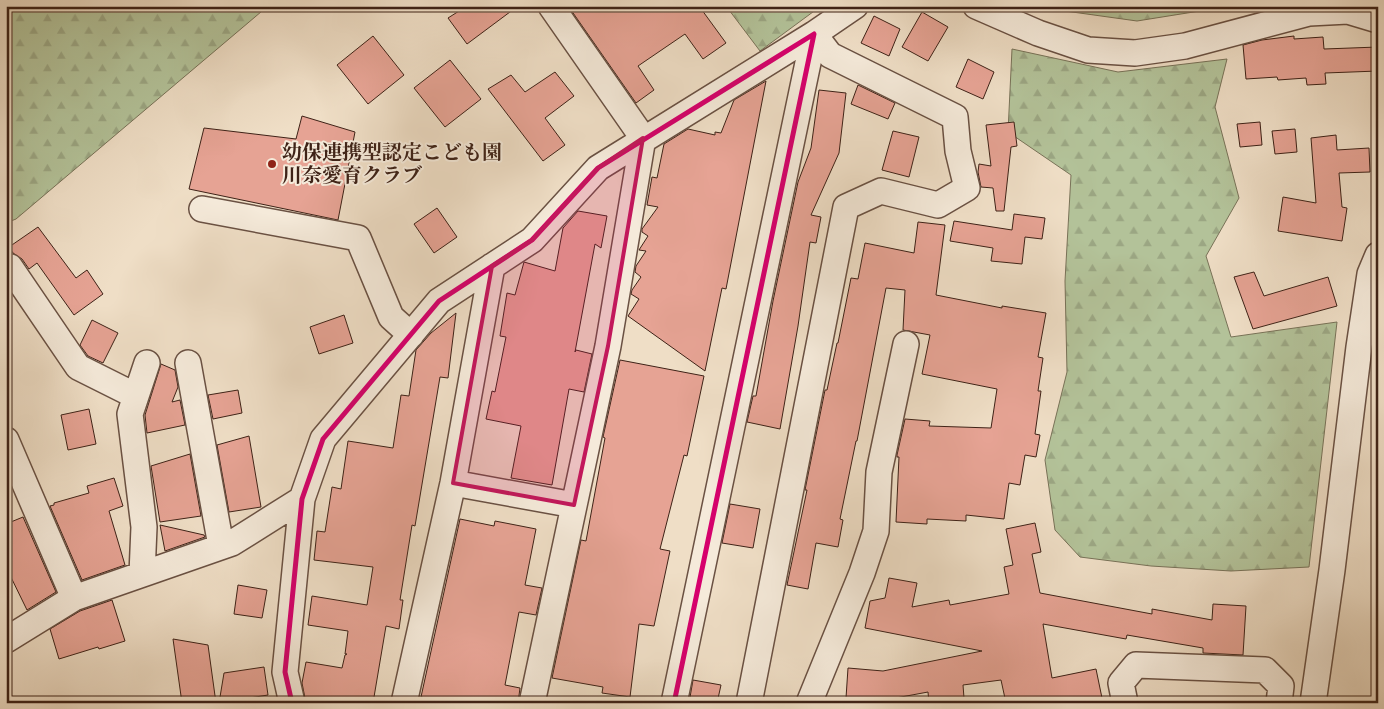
<svg xmlns="http://www.w3.org/2000/svg" width="1384" height="709" font-family="'IM FELL DW Pica','Noto Serif JP',serif">
<style>
.forest{fill:url(#forest-firs);stroke:#787258}
.building{fill:#e6a394;stroke:#3e2217}
.lines{fill:none;stroke-linecap:round;stroke-linejoin:round}
.minor-casing{stroke:#6a5143;stroke-width:28}
.minor{stroke:#f5eada;stroke-width:25}
.cycleway-casing{stroke:#f5eada;stroke-width:8}
.cycleway{stroke:#d6006c;stroke-width:5}
.marked{fill:#c2185b;fill-opacity:0.2;stroke:#c2185b;stroke-width:4;stroke-linejoin:round}
.poi-dot{fill:#8f2418;stroke:#f5eada;stroke-width:2}
.labels{text-anchor:middle;stroke-width:4;stroke-linejoin:round;paint-order:stroke}
.poi-label{font-size:20px;font-weight:bold;fill:#3e2217;stroke:#f5eada;text-anchor:start}
</style>
<defs>
<pattern id="forest-firs" width="22" height="20" patternUnits="userSpaceOnUse" patternTransform="scale(1.25)"><rect width="22" height="20" fill="#b3c299"/><path d="M5 1l3.5 6h-7zM16 11l3.5 6h-7z" fill="#9ba683"/></pattern>
</defs>
<rect width="100%" height="100%" fill="#efdec6"/>
<filter id="stains"><feTurbulence type="fractalNoise" baseFrequency=".004" numOctaves="4"/><feColorMatrix values="0 0 0 0 .2 0 0 0 0 .09 0 0 0 0 .02 0 0 0 .5 -.17"/></filter>
<radialGradient id="worn" r=".72"><stop offset=".6" stop-color="#630" stop-opacity="0"/><stop offset="1" stop-color="#630" stop-opacity=".3"/></radialGradient>
<path class="forest" d="M6,6H268L16,219L6,223Z
M726,6H821L760,51Z
M1046,6H1231L1137,21L1058,10Z
M1012,49L1118,72L1227,59L1215,107L1239,198L1206,256L1231,337L1337,322L1309,567L1231,571L1151,566L1080,557L1055,530L1045,460L1067,372L1065,281L1071,175L1008,132Z"/>
<path class="building" d="M467,6H518L467,44L448,18Z
M576,6H699L726,43L703,59L685,34L638,66L654,90L636,103L571,10Z
M922,12L948,27L928,61L902,47Z
M874,16L900,29L889,56L861,43Z
M373,36L404,75L368,104L337,65Z
M1294,36V39L1323,37L1324,49L1378,47V71L1325,73L1326,84L1307,85L1306,78L1278,80L1277,77L1246,79L1243,45L1262,40Z
M968,59L994,72L983,99L956,87Z
M450,60L481,99L445,127L414,88Z
M555,72L574,96L545,118L565,145L543,161L488,89L511,75L525,92Z
M766,81L726,289L722,288L705,371L628,316L639,299L631,294L632,290L641,277L635,272L636,266L646,251L639,250L648,236L642,232V229L658,207L647,205L652,177L657,178L664,144L688,129L715,135V132L721,133L734,100Z
M858,85L895,103L888,119L851,104Z
M819,90L846,93L839,153L811,215L821,217L816,243L810,242L798,326L780,429L747,422L753,396H756L773,301L798,182L811,148Z
M302,116L355,132L338,220L189,189L204,128L296,139Z
M1014,122L1017,146L1011,147L1004,211H996L993,188L981,187L978,172L979,164L991,166L986,125Z
M1260,122L1262,145L1240,147L1237,124Z
M1295,129L1297,152L1275,154L1272,131Z
M893,131L919,137L909,177L882,170Z
M1336,135L1337,150L1369,148L1370,172L1339,173L1342,207L1347,208L1342,241L1278,231L1283,197L1316,203L1311,138Z
M437,208L457,237L434,253L414,224Z
M578,211L607,216L601,248L595,244L575,352L576,350L592,354L584,392L569,389L552,485L511,478L521,426L486,419L492,391L495,392L506,337L500,336L507,293L515,295L524,262L555,271L563,228Z
M1014,214L1045,218L1042,239L1025,237L1022,264L991,261L993,248L950,241L954,221L1012,230Z
M918,222L945,225L936,295L1002,308V306L1046,313L1038,357L1043,358L1038,391H1041L1035,434L1040,435L1036,457L1025,455L1020,485L1009,483L1004,519L966,515V521L927,519V524L896,522L899,457H897V455L905,419L930,421L929,426L991,428L997,389L922,374L930,335L903,330L905,290L886,288L857,441H856L840,519L843,520L838,547L816,543L808,589L787,585L807,490H805L825,390H827L837,343H838L851,278L858,279L865,243L914,253Z
M38,227L76,278L87,270L103,294L74,315L37,263L29,269L22,259L13,253L9,247Z
M1254,272L1264,296L1328,277L1337,306L1253,329L1234,277Z
M456,313L448,378L440,377L415,526L412,525L400,600H403L399,629L386,626L373,703H306L302,683L306,662L342,668L345,655L347,654H345L348,631L308,625L312,596L367,605L373,567L314,560L317,531L325,532L332,487L341,489L348,441L393,448L401,395L409,396L416,350L431,333Z
M344,315L353,343L319,354L310,327Z
M92,320L118,333L103,363L88,356L80,345Z
M620,360L704,376L687,456L684,455L660,549L670,551L654,626L639,624L630,697L602,693L603,687L552,678L581,540L586,541L605,438L603,437Z
M161,364L175,370L178,387L172,402L180,400L185,425L147,433L145,415Z
M238,390L242,413L213,419L208,395Z
M89,409L96,444L68,450L61,415Z
M249,436L261,507L229,512L217,445Z
M190,454L201,516L160,522L151,466Z
M114,478L123,506L109,511L125,565L82,580L50,506L54,505V503L89,493L87,486Z
M730,504L760,509L753,548L722,543Z
M23,517L56,592L27,610L6,567V524Z
M460,519L494,526L495,521L536,529L525,585L542,588L536,615L519,612L505,685L520,688L518,703H447L421,697Z
M1035,523L1041,552L1032,554L1040,593L1152,614V609L1212,620L1213,604L1246,606L1243,655L1203,653V648L1127,635L1126,639L1043,624L1052,678L1096,669L1102,698L1078,703H1006L1001,680L963,685L964,698L929,703L928,692L885,700L846,698L848,668L883,671L982,651L865,628L870,601L885,598L889,578L917,583L912,607L949,600L950,605L1009,594L1004,567L1013,565L1006,529Z
M160,525L204,535L205,537L165,551Z
M238,585L267,590L262,618L234,614Z
M112,600L125,641L99,649L98,647L59,659L50,629L80,611Z
M173,639L208,645L216,703H182Z
M264,667L268,695L219,703L224,673Z
M693,680L721,685L717,703H689Z"/>
<g class="lines">
<defs>
<path id="minor" d="M976,6L1038,33L1088,50L1135,53L1185,46L1309,13L1348,11L1378,20
M202,209L358,238L391,317L411,335
M6,266L10,267L78,367L136,396
M188,363L221,546
M6,440L74,598
M453,483L574,505
M142,574L144,527L130,414L147,363
M6,640L74,598L232,543L302,499
M292,703L285,672L302,499L323,439L439,301L532,240L598,168L814,34L674,703
M404,703L453,483L492,266
M532,703L608,346L643,138L551,6
M749,703L846,207L881,191L938,205L967,188L958,151L955,117L830,55L814,34L855,6
M809,703L862,573L876,531L879,472L906,344
M1125,703L1121,683L1136,665L1265,670L1281,686L1279,703
M1313,703L1332,570L1359,347L1370,274L1378,255"/>
</defs>
<use href="#minor" class="minor-casing"/>
<use href="#minor" class="minor"/>
<defs>
<path id="cycleway" d="M292,703L285,672L302,499L323,439L439,301L532,240L598,168L814,34L674,703"/>
</defs>
<use href="#cycleway" class="cycleway-casing"/>
<use href="#cycleway" class="cycleway"/>
</g>
<path class="marked" d="M643,138L608,346L574,505L453,483L492,266L532,240L598,168Z"/>
<circle class="poi-dot" cx="272" cy="164" r="5"/>
<g class="labels">
<g class="poi-label">
<text x="282" y="159">幼保連携型認定こども園<tspan x="282" dy="23">川奈愛育クラブ</tspan></text>
</g>
</g>
<rect width="1384" height="709" fill="none" stroke="#efdec6" stroke-width="25"/>
<rect x="8" y="8" width="1369" height="694" fill="none" stroke="#3e2217" stroke-width="2.5"/>
<rect x="12" y="12" width="1359" height="684" fill="none" stroke="#3e2217"/>
<rect width="100%" height="100%" filter="url(#stains)"/>
<rect width="100%" height="100%" fill="url(#worn)"/>
</svg>
